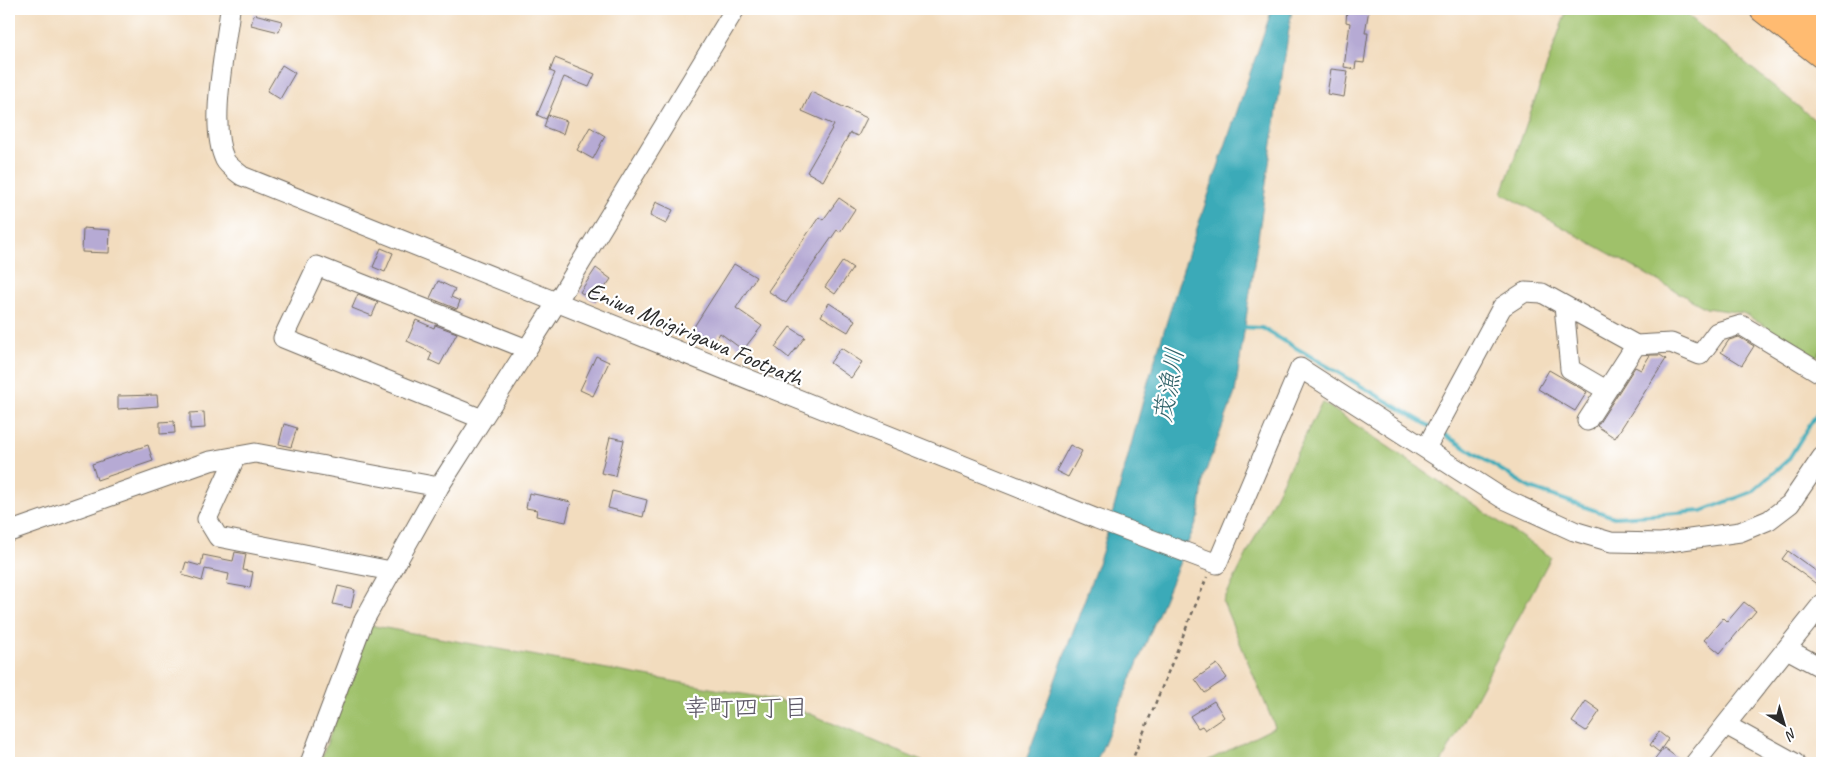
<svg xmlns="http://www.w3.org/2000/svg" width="1831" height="772" font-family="Caveat,'Klee One',sans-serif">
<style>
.green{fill:#9fc16a;stroke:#65764a}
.water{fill:#3aaab8;stroke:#326a72}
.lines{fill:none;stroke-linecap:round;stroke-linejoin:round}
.stream{stroke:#3aaab8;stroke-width:4}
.building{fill:#b6aad4}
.minor-casing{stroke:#71695e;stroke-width:21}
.highway-casing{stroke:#71695e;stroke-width:30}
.path{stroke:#71695e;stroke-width:2.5;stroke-dasharray:4 4;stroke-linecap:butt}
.minor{stroke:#fff;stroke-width:19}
.highway{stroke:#ffbb71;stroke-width:28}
.labels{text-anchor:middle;stroke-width:4.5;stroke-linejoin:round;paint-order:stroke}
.street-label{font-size:24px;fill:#2b2b2b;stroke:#fff}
.water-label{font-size:25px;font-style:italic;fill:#32646a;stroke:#fff}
.neighbourhood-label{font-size:25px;fill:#5c5766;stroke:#fff}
</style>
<rect width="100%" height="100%" fill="#fff"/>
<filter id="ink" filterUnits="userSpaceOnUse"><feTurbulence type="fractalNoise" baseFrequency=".02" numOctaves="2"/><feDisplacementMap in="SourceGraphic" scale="10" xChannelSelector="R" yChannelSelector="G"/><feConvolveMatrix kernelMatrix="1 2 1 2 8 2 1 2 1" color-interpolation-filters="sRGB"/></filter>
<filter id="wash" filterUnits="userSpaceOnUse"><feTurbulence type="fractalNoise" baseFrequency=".0096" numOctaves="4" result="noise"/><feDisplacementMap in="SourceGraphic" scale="20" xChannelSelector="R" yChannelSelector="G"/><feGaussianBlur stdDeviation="1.12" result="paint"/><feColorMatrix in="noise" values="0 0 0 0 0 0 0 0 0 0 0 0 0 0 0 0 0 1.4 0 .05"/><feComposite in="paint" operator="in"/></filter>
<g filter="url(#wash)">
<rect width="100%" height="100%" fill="#f2dcbe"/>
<path class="green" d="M1567,9H1680L1822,126V348L1817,357L1743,313L1706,308L1502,193Z
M1322,402L1551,557L1441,763H1203L1275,727L1223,602Z
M369,625L780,701L926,763H320Z"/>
<path class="water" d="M1272,9H1292L1235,393L1204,476L1199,516L1096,763H1025L1102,552L1148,382L1183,269Z"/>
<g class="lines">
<path class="stream" d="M1240,327L1262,328L1431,427
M1442,433L1530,488L1614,517L1651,515L1702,511L1752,492L1788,460L1822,405"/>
</g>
<g id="blocks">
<path class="building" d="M1347,9H1369L1365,33H1368L1364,63L1356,62L1355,69L1344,67L1350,23L1346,22Z
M254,14L282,21L279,32L251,25Z
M555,58L595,74L589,87L564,77L546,119L537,115L555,73L550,71Z
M282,65L295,73L280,99L267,91Z
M1331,69L1348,71L1344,97L1327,94Z
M811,92L867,118L858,136L850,133L823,181L807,172L834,125L802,111Z
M548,115L567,121L563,134L544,127Z
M590,127L605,136L593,159L577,150Z
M839,198L855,209L840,232L837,230L786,303L768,291L819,217L823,220Z
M656,202L673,210L666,224L650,216Z
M83,228L110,230L109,253L82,252Z
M381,248L393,253L385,272L373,267Z
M843,261L853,268L835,294L825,287Z
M734,264L756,277L736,308L762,326L743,350L720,333L712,346L690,333Z
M596,268L611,279L595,302L580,292Z
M438,281L455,289L451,297L460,301L457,309L430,298Z
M358,294L378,302L372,316L352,308Z
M829,303L855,320L848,332L821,316Z
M416,320L434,328L435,325L457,333L440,365L429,360L432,353L407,341Z
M790,327L805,337L789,358L775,347Z
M1739,337L1754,346L1742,365L1721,352L1729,340Z
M841,348L862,362L851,378L830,363Z
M1650,355H1660L1666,359L1615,438L1597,426L1635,367L1641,370Z
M596,356L609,362L593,396L580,390Z
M1549,370L1587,392L1575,411L1538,389Z
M157,395L158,406L118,409V396Z
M204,412L205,428L190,429V413Z
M174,421L175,433L160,434V422Z
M284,424L297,428L291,447L279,444Z
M610,437L624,440L615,476L601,473Z
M148,445L153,461L97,480L92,464Z
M1070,445L1082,451L1068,477L1056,471Z
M612,491L647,500L643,517L608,508Z
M529,493L571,502L566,522L536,516L537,510L526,508Z
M1788,551L1816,571L1822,563V588L1782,559Z
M235,552L246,554L243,570L253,572L250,588L227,584L229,574L205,569L202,581L182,575L186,562L201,566L203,555L233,561Z
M338,586L355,590L351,608L333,604Z
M1744,602L1756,611L1720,653L1704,640L1723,618L1727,622Z
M1217,664L1227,678L1205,693L1195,679Z
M1214,701L1224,717L1205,730L1202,726L1198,728L1190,716Z
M1586,701L1600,711L1586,731L1572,722Z
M1659,732L1668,739L1659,752L1650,745Z
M1664,748L1684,763H1652Z"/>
</g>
</g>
<g filter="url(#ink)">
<use href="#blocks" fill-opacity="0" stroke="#71695e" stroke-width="1"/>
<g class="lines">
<defs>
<path id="minor" d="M230,9C226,48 208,125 225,160C228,166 236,171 242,176L1097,519L1217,564L1300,368L1502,498L1574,531L1611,542L1661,543L1740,532L1769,520L1790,504L1822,457
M1564,306L1570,369L1606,390
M482,419L283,338L317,266L527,349
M1587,421L1636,345
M1426,448L1502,307L1525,292L1542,293L1636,345L1671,343L1700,355L1717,332L1741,325L1822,374
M236,456L207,519L218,537L391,571
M9,532L210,461L255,453L439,487
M1787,649L1822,668
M1726,725L1795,763
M310,763L363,622L439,487L557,302L735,9
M1695,763L1822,604"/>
<path id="highway" d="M1764,9L1822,54
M1801,9L1822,25"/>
</defs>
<use href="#minor" class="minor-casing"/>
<use href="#highway" class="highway-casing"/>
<path class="path" d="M1131,763L1207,577"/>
<use href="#minor" class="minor"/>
<use href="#highway" class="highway"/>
</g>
</g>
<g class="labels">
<g class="street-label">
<text transform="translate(695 334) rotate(23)" y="8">Eniwa Moigirigawa Footpath</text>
</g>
<g class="water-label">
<text transform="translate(1168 385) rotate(-80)" y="9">茂漁川</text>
</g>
<g class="neighbourhood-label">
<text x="746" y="716">幸町四丁目</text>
</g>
</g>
<rect width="1831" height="772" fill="none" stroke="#fff" stroke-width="30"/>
<g transform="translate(1784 724) rotate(142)" stroke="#ffffff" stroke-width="4" paint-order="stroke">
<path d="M0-4L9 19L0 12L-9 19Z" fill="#2b2b2b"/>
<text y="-8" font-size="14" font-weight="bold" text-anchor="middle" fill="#2b2b2b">N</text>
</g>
</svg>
